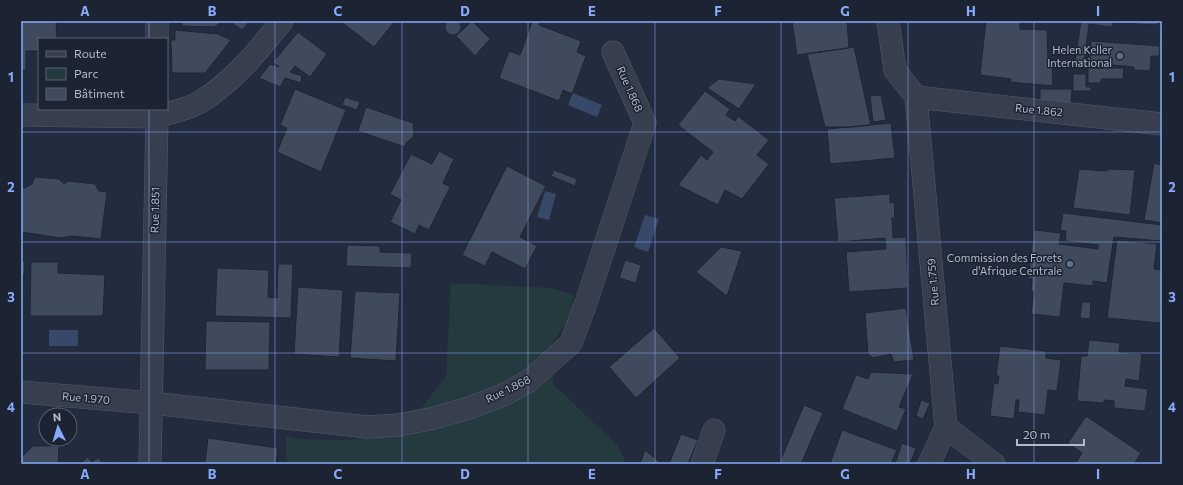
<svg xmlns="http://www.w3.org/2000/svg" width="1183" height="485" font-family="Commissioner,sans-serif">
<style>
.green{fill:#253a3f}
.water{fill:#384868}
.building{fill:#3f4a5d;stroke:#1e2635}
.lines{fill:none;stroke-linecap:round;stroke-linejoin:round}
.minor-casing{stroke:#525a69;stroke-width:23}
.minor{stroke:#373f4e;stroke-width:22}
.grid{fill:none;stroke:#87aafa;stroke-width:1;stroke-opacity:0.55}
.service-dot{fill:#5c6f8a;stroke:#1c2433;stroke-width:1.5}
.labels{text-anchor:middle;stroke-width:3;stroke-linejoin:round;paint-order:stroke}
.poi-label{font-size:11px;fill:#b3bac9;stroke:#1c2433;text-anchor:end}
.street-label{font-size:11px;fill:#b3bac9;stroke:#1c2433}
.neatline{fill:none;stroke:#87aafa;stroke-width:1.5}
.grid-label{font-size:13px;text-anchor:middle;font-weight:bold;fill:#87aafa}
</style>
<rect width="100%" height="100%" fill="#232c3e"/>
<path class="green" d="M451,283L551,288L574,295L571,317L551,345L553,384L617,445L625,459L624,464H286V436L296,439L344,440L396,436L420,410L446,376Z"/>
<path class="water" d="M573,93L602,105L597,117L568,105Z
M545,191L556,194L549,220L537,217Z
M645,215L659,219L648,252L634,247Z
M49,330H78V346H49Z"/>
<path class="building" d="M445 27a8 8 0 1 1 16 0a8 8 0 1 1-16 0Z
M21,21H56L57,39H39V51H26V70H21Z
M174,21H224L214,27L182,26V23H174Z
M234,21H250L242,30L232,23Z
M340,21H395L374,47Z
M472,21L490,39L475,56L456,36Z
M529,21H541L539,25L581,41L577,52L586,56L574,89L572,94L563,90L559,101L499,78L509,51L520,55L532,22Z
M792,21H847L849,48L797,55Z
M986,21H1020V29L1047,30L1048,59L1052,60L1053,86L1010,82L1011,79L980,75Z
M1081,21H1113L1112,27L1089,24L1083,69L1074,68Z
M1119,21H1158L1157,25L1119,23Z
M1162,21V45H1159Z
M175,30L218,34L231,40L205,73H172L171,40H175Z
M298,32L327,54L310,77L295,66L290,72L302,76L301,83L285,78L280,87L259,78L270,64L279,67L273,62Z
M1091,41L1160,46L1159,56H1151L1150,71L1134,70V67L1089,63Z
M854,47L871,125L852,127H825L807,54Z
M1088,68H1124L1123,79H1101V83H1088Z
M1073,74H1086V87H1091V91H1073Z
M719,79L756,84L739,109L707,88Z
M295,89L346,110L321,172L277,152L287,128L280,125Z
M1040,89H1072L1071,103H1040Z
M705,91L730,109L726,115L735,121L738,116L769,140L757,155L769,164L742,199L725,190L718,205L678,185L701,155L707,160L713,152L678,125Z
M881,95L886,120L873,122L870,96Z
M345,97L360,102L357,110L342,105Z
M366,107L413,123L414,136L406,143L405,147L358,131Z
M891,123L895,158L830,164L827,129Z
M439,151L454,159L443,183L450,187L429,230L419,225L415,234L390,222L401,200L390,194L411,154L432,164Z
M1154,163L1162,165V223L1144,220Z
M507,166L546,186L520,237L537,246L525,269L492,252L485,266L462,255Z
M1079,169L1106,171L1109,169L1135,170L1130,215L1073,208Z
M554,170L577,179L575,186L551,176Z
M35,177L59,179L64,184L68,181L95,184L99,191L107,192L101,239L72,236L61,238L21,232V187L25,188L32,184Z
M890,194V203L894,202L895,218H892L893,238L906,237L908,288L849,292L846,252L886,249L885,238L838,242L834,198Z
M1063,213L1162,225V241L1114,237L1107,283L1093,281V286L1064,283L1060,317L1031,314L1034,292L1031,291L1032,279H1028L1034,230L1061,233L1059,244L1098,249V245L1065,241L1066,231L1060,230Z
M1117,240L1157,244L1154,269L1162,270V304L1160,323L1107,318Z
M347,245L380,246V252L412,253L411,268L346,266Z
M721,247L742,251L727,296L696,272Z
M625,260L641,265L636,283L619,278Z
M21,261H25L24,275H21Z
M31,262H58V273L105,275L103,316H30Z
M278,264H293L291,318L215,316L217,268L269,270L268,297L277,298Z
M298,287L343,290L339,357L294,354Z
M355,291L400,293L396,361L350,358Z
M1082,302H1091L1090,319L1080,318Z
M906,308L914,360L894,362L891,354L873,358L868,354L865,313Z
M206,321L270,322L269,370H205Z
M654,328L680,358L636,398L609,367Z
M1089,340L1120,343L1119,352L1142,354L1139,381L1126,379L1125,386L1148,389L1145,411L1114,408V401L1104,400V403L1077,401L1081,356H1087Z
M1000,346L1046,351V358L1061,360L1057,391L1048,390L1045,415L1018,412L1019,400H1016L1014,419L990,416L994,383L998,384L999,376H996Z
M871,372L913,374L899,407L906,409L897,431L842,409L856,375L868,379Z
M921,400L930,403L923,419L916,416Z
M804,405L823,413L801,464H779Z
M1086,416L1141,453L1134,464H1075L1082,453L1068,443Z
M842,430L897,450L891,464H830Z
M681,434L698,440L688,464H669Z
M208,438L278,448L276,464L205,463Z
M902,443L916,448L910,464H895Z
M33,446H59L58,464H21V458Z
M645,450L662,464H640Z
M87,457L92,462L98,458L104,464L122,463V464H81Z"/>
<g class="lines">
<defs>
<path id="minor" d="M157,21V39
M888,21L895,70L916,97
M916,97L946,427L929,464
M916,97L1162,124
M21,115L157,117V109
M21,392L152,403L367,427L398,425L430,419L466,409L503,395L529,381L571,343L586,303L645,123L613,52
M946,427L994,464
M150,464L157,117C169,113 189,109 200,102C233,82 258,51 282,21
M702,464L714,430"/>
</defs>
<use href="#minor" class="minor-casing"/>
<use href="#minor" class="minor"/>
</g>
<path class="grid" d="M149,21V39M275,21V464M402,21V464M528,21V464M655,21V464M781,21V464M908,21V464M1034,21V464M149,109V464M21,132H1162M21,242H1162M21,353H1162"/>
<g class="service-dot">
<circle cx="1120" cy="56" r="4"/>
<circle cx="1070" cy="264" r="4"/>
</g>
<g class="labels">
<g class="poi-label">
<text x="1112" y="54">Helen Keller<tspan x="1112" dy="13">International</tspan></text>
<text x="1062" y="262">Commission des Forets<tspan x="1062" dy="13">d'Afrique Centrale</tspan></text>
</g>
<g class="street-label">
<text transform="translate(630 89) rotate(66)" y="4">Rue 1.868</text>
<text transform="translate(1039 110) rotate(6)" y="4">Rue 1.862</text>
<text transform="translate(155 210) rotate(-89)" y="4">Rue 1.851</text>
<text transform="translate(933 282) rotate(-95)" y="4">Rue 1.759</text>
<text transform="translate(508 389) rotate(-26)" y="4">Rue 1.868</text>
<text transform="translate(86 398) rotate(5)" y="4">Rue 1.970</text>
</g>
</g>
<rect width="1183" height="485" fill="none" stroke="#1c2433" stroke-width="44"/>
<rect x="38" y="38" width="130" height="72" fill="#1c2433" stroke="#58606f"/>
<rect x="46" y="51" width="20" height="6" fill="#373f4e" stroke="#58606f"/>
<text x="74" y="58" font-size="12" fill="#b3bac9">Route</text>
<rect x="46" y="68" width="20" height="12" fill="#253a3f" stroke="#58606f"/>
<text x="74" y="78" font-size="12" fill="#b3bac9">Parc</text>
<rect x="46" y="88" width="20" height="12" fill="#3f4a5d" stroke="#58606f"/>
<text x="74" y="98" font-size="12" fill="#b3bac9">Bâtiment</text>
<g transform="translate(58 427) rotate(355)"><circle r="19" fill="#1c2433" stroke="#58606f"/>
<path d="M0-3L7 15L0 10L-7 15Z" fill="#87aafa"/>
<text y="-6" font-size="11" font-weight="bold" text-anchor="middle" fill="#b3bac9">N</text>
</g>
<path d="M1017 439v6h67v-6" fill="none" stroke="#b3bac9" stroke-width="2"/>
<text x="1023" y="439" font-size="12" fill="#b3bac9" stroke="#1c2433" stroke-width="3" paint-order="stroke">20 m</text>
<rect x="22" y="22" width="1139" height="441" class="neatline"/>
<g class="grid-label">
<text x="85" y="16">A</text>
<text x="212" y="16">B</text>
<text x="338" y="16">C</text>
<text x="465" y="16">D</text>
<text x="592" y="16">E</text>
<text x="718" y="16">F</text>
<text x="845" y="16">G</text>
<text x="971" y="16">H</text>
<text x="1098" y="16">I</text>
<text x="11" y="82">1</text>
<text x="1172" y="82">1</text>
<text x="11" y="192">2</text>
<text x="1172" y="192">2</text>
<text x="11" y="302">3</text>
<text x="1172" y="302">3</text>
<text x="11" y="412">4</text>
<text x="1172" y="412">4</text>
<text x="85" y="479">A</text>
<text x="212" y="479">B</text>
<text x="338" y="479">C</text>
<text x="465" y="479">D</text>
<text x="592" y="479">E</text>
<text x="718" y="479">F</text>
<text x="845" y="479">G</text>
<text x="971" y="479">H</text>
<text x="1098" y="479">I</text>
</g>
</svg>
